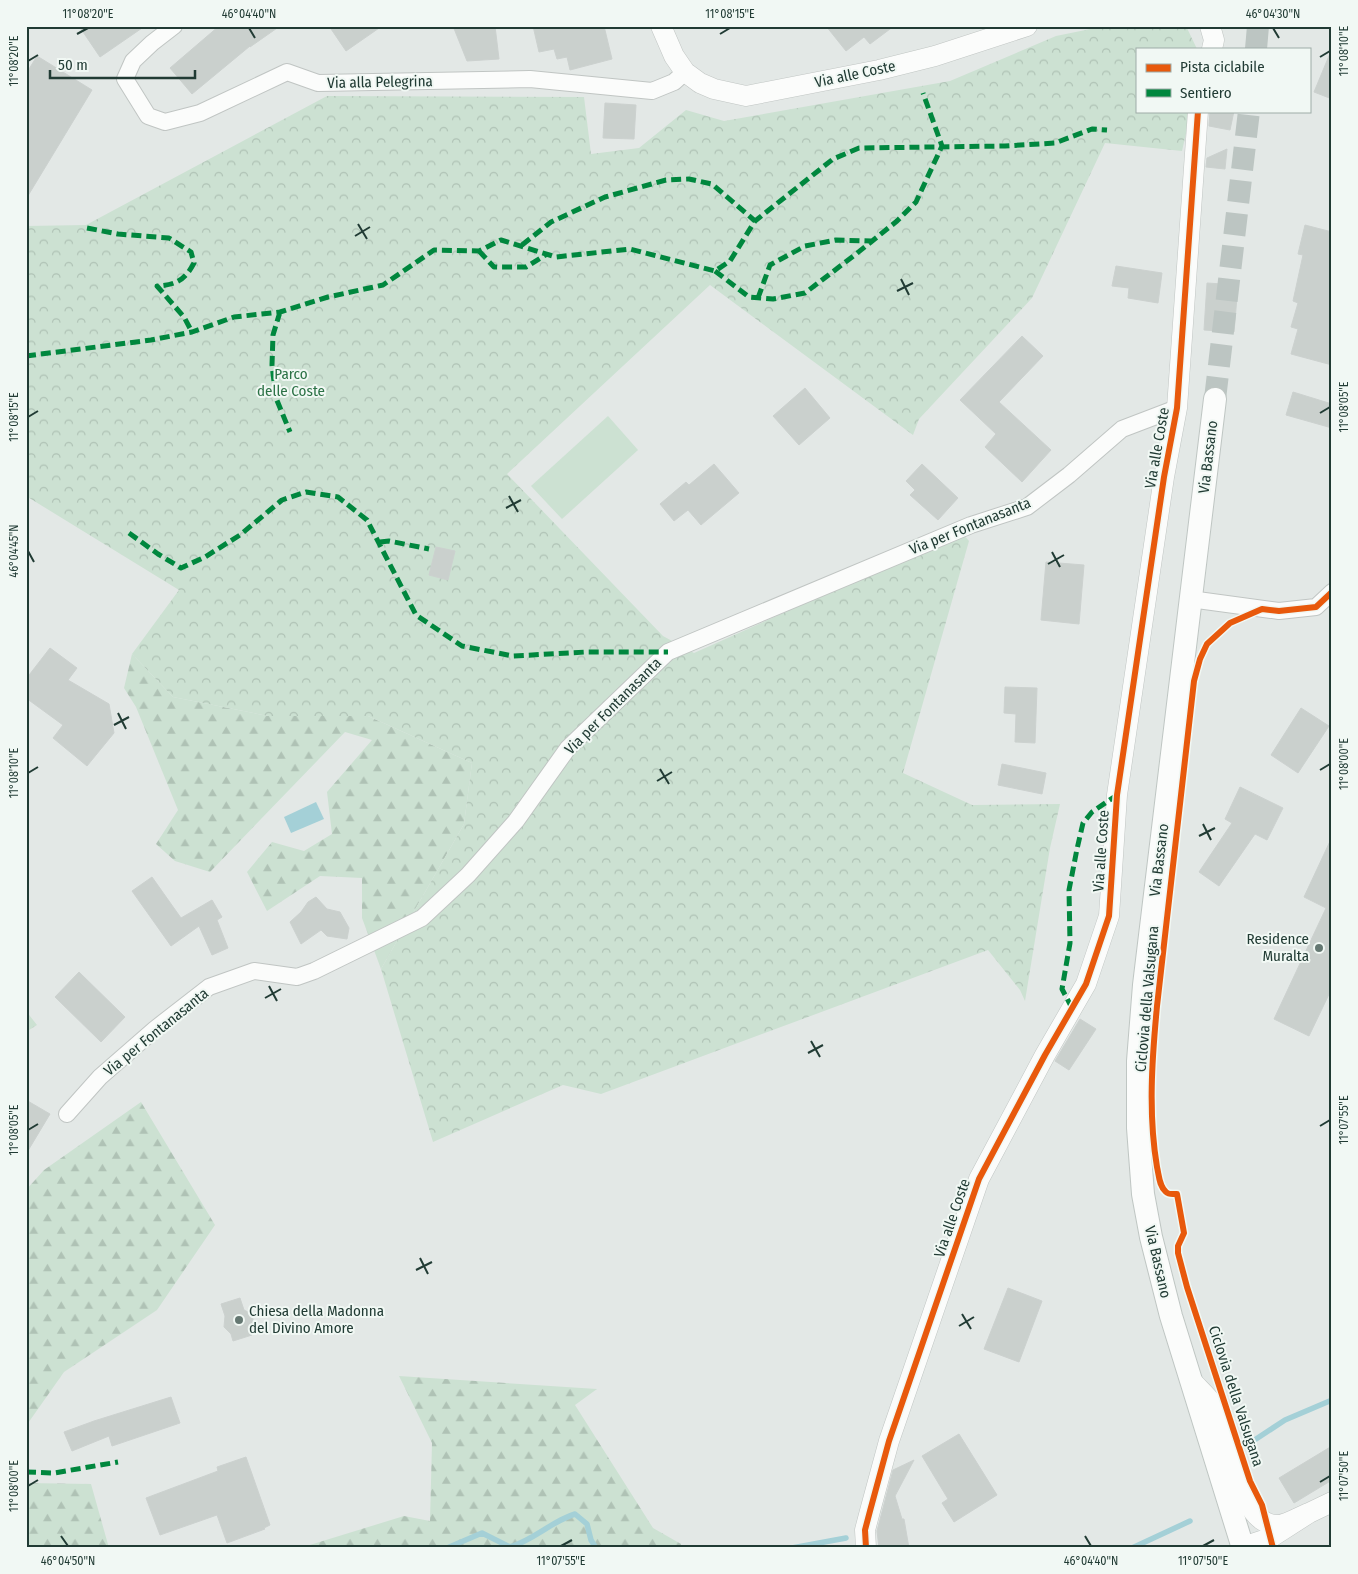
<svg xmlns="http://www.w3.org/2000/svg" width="1358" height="1574" font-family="'Fira Sans Condensed',sans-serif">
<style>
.forest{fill:url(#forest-firs)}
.park{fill:url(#park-crowns)}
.garden{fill:#cce1d2}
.water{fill:#a4d0d7}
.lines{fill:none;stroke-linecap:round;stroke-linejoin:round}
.stream{stroke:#a4d0d7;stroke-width:5.5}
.building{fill:#cad0cd;stroke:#ccd1cf}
.secondary-tunnel{stroke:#bcc5c2;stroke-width:22;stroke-dasharray:22 11;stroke-linecap:butt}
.minor-casing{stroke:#c0c5c3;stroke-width:18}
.tertiary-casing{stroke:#c0c5c3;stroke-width:21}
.secondary-casing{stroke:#bfc6c3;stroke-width:24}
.minor{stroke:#fbfcfb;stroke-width:16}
.tertiary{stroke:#fbfcfb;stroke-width:20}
.secondary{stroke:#fbfcfb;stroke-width:22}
.quiet{stroke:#00873e;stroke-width:5;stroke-dasharray:10 5;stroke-linecap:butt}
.cycleway-casing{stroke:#f1f8f4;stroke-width:9}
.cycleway{stroke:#e8590c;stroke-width:6}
.ticks{fill:none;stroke:#213b34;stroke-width:2}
.poi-dot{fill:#657872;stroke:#f1f8f4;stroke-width:2}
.labels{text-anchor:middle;stroke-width:4;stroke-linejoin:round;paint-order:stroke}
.street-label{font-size:15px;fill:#213b34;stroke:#f1f8f4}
.park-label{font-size:15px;fill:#2c7246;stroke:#f1f8f4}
.poi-label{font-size:15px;fill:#213b34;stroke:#f1f8f4;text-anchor:end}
.neatline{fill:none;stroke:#213b34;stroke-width:2}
.ticks-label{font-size:12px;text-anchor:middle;fill:#213b34}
</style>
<defs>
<pattern id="forest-firs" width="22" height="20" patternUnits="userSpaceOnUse" patternTransform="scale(1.25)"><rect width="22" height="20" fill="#cce1d2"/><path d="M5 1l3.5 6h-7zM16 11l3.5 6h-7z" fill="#afc2b5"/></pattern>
<pattern id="park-crowns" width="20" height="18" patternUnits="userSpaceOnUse" patternTransform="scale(1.25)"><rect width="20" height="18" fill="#cce1d2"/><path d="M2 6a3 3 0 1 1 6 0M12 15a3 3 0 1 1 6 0" fill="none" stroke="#afc2b5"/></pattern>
</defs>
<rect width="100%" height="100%" fill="#e3e8e6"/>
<path class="forest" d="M132,654L173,697L268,716H368L472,763L464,824L381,969L362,918V878L320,876L267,911L247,872L272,842L304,851L332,834L327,792L372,740L345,732L210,872L175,861L156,844L178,810L136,707L124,688Z
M26,1011L37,1025L26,1032Z
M141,1102L215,1225L157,1310L64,1372L26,1426V1190L44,1170Z
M399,1376L597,1389L575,1405L653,1528L681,1544L680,1548H300L404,1516L430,1521L432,1443Z
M26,1483L91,1484L109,1548H26Z"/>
<path class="park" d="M1105,26H1186L1197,49H1137V111H1191L1182,151L1105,143L1032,298L919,419L913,435L710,285L507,474L663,636L694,653L962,533L969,541L903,773L972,805L1060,804L1050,848L1025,1001L1020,990L988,950L601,1094L563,1085L433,1142L381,969L464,824L472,763L368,716H268L173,697L132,654L179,590L26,496V226L86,225L327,96L584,97L591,154L639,148L686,110L724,121L950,81L1056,36Z"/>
<path class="garden" d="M608,416L638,450L562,519L531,486Z"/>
<path class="water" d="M316,802L324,819L291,833L284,817Z"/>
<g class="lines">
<path class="stream" d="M1250,1443L1285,1420L1332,1400
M447,1548L482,1533L510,1547C534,1540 552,1521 575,1514L587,1524L591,1540L596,1548
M792,1548L846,1538
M1132,1548L1190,1521"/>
</g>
<path class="building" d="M79,26H145L100,57Z
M219,26H280L250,47V46L192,94L170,68Z
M329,26H382L346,51Z
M453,26H495L499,59L467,61Z
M533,26H604L612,59L570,70L567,57L557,59L554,49L539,52Z
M826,26H894L870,44L864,37L846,51Z
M1331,51H1332V99L1314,92Z
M37,56L92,90L26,199V74Z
M605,103L636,105L634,139L603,138Z
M1210,111H1234L1230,130L1209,126Z
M1227,149L1225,169L1206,167L1207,158Z
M1305,225L1332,232V365L1291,354L1298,329L1291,327L1298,303L1293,301L1303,255L1298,254Z
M1116,266L1162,273L1158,303L1128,298L1129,288L1112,286Z
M1207,283L1238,285L1234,332L1204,330Z
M1022,336L1043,356L999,402L1051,450L1022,482L985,447L996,434L960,400Z
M805,388L830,418L799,445L773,416Z
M1293,392L1332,404V428L1286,415Z
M714,464L739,493L701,525L688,510L674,521L660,504L686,482L689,485Z
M922,464L958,498L938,520L910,495L915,490L906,481Z
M436,547L455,551L448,580L429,575Z
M1046,562L1084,565L1079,624L1041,620Z
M50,648L77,668L68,680L109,704L114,733L87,766L53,738L63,725L26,698V679Z
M1005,687L1037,688L1035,743L1015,742L1016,714L1004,713Z
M1301,708L1329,726L1298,773L1271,755Z
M1002,764L1046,773L1042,794L998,785Z
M1240,787L1283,808L1267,840L1255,834L1219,886L1199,872L1232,823L1225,819Z
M1332,837V988L1309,1036L1274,1019L1326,908L1304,897Z
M152,877L181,918L212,900L222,917L217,920L228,948L212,955L199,926L171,946L132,891Z
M316,897L327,909L340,912L349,928L347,939L327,936L321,930L301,944L290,922L301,912L308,902Z
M79,972L125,1017L101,1042L55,997Z
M1080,1019L1096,1029L1069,1070L1055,1061Z
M26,1100L50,1114L26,1154Z
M1008,1288L1042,1301L1019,1362L984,1349Z
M240,1298L244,1310L250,1313L253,1319V1325L250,1329L252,1335L233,1341L231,1334L224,1327L225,1316L221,1304Z
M171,1397L180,1423L112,1446L109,1436L72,1451L64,1432L94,1421Z
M959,1434L997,1495L954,1522L942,1503L948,1499L922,1456Z
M1332,1446V1480L1294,1503L1279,1478Z
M246,1457L270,1525L264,1528L265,1529L227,1543L217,1515L160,1535L146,1498L218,1471L217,1467Z
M914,1460L895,1496L902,1519H904L909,1548H879L877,1531L893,1470Z"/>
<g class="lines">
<path class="secondary-tunnel" d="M1256,49L1258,26
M1215,399L1249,111"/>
<defs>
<path id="minor" d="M174,26L152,43L133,61L125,79L148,116L165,122L200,113L287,72L318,83L530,79L652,91L674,82L685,72
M1190,599L1279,611L1316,607L1332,592
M67,1114L100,1077L155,1029L209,987L254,971L297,977L314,971L422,918L468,875L516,821L568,748L668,652L971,525L1027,507L1069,475L1122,429L1177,408"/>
<path id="tertiary" d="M661,26L674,56L685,72L700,83L714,89L746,96L879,70L935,56L1027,26
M1210,26L1214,40L1212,49
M1191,1380C1197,1387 1206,1395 1212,1403C1229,1429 1237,1526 1277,1525C1287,1525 1300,1516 1309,1513
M866,1548L865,1530L870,1511L889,1441L979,1179L1045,1055L1086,984L1109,916L1117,795L1164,477L1177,408L1198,111
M1240,1548L1270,1538L1309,1513L1332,1502"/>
<path id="secondary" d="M1215,399L1144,985L1138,1061V1128L1143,1194L1151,1237L1171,1316L1243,1548"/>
</defs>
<use href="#minor" class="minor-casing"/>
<use href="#tertiary" class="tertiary-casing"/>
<use href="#secondary" class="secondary-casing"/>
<use href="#minor" class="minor"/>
<use href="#tertiary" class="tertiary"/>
<use href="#secondary" class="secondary"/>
<path class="quiet" d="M87,228L118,234L169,238L191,252L194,263C185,280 176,285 157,286L184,317L192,332
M522,245L551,222L605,197L666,180L689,179L712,184L755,221
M479,251L494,267H526L547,254
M715,271L749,297L773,299L805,293L856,254L897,221L916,202L942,146L923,93
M758,298L770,265L805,246L836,240L871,241
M280,312L273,335L272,365L276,398L290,432
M26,356L151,340L192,332L234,317L280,312L328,297L383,285L434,250L479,251L501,240L556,257L630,249L715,271L730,261L755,221L833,159L859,148L1005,146L1055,143L1092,129L1107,130
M129,533L158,554L181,568L205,557L240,535L282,500L306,492L338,497L367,520L416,615L462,646L513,656L586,652H668
M380,542L389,541L429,549
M1072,1008L1062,989L1070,943L1069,890L1077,849L1083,823L1092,812L1117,795
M26,1472L54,1473L118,1462"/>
<defs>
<path id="cycleway" d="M866,1548L865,1530L870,1511L889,1441L979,1179L1045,1055L1086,984L1109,916L1117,795L1164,477L1177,408L1198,111
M1273,1548L1262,1505L1250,1481L1187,1287L1178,1253V1246L1184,1233L1177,1194C1172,1194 1169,1195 1166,1192C1159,1186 1159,1175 1157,1167C1148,1114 1152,1059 1157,1006L1194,681L1200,659L1207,644L1230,623L1262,609L1279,611L1316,607L1332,592"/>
</defs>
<use href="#cycleway" class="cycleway-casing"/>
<use href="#cycleway" class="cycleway"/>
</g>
<path class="ticks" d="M249,28L255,38M1273,28L1279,38M77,34L88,28M720,34L730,28M1320,57L1330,51M28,61L38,55M358,224L367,239M355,236L370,227M901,279L909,295M897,291L913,283M1320,413L1330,407M28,417L38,411M509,496L518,512M506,508L521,500M28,551L34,562M1052,552L1060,567M1048,564L1064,555M118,713L126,729M114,725L129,717M660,769L669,784M1320,770L1330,764M28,773L38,767M657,781L672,772M1203,824L1211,840M1199,836L1215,828M269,986L277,1001M265,998L281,989M811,1041L820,1057M808,1053L823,1045M1320,1126L1330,1120M28,1130L38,1124M420,1258L428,1274M416,1270L432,1262M962,1314L971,1329M959,1326L974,1317M1320,1482L1330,1476M28,1486L38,1480M61,1536L68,1546M1085,1536L1091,1546M561,1546L572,1540M1203,1546L1214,1540"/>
<g class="poi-dot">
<circle cx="1319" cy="948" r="5"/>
<circle cx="239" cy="1320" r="5"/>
</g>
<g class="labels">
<g class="street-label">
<text transform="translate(855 74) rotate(-12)" y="5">Via alle Coste</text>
<text transform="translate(380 82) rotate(-1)" y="5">Via alla Pelegrina</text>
<text transform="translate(1157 448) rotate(-80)" y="5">Via alle Coste</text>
<text transform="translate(1208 457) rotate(-83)" y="5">Via Bassano</text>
<text transform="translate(970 526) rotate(-22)" y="5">Via per Fontanasanta</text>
<text transform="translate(613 706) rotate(-45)" y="5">Via per Fontanasanta</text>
<text transform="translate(1101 851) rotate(-86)" y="5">Via alle Coste</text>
<text transform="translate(1159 860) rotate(-83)" y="5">Via Bassano</text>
<text transform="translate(1147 999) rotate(-85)" y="5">Ciclovia della Valsugana</text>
<text transform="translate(156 1032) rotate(-39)" y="5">Via per Fontanasanta</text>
<text transform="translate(952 1218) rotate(-71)" y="5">Via alle Coste</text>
<text transform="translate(1158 1262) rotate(77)" y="5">Via Bassano</text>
<text transform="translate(1236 1396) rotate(72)" y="5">Ciclovia della Valsugana</text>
</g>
<g class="park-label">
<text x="291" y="379">Parco<tspan x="291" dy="17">delle Coste</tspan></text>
</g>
<g class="poi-label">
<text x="1309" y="944">Residence<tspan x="1309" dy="17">Muralta</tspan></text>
<text x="249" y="1316" text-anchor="start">Chiesa della Madonna<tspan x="249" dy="17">del Divino Amore</tspan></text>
</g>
</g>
<rect width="1358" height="1574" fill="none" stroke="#f1f8f4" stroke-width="55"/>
<rect x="1136" y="48" width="175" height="65" fill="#f1f8f4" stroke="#9eaca7"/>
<rect x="1146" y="64" width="25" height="8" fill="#e8590c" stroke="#9eaca7"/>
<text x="1180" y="72" font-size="15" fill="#213b34">Pista ciclabile</text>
<rect x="1146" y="89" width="25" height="8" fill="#00873e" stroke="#9eaca7"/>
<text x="1180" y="98" font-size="15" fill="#213b34">Sentiero</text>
<path d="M50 70v8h145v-8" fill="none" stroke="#213b34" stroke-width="2.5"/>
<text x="58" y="70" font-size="15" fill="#213b34" stroke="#f1f8f4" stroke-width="4" paint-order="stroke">50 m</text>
<rect x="28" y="28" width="1302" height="1518" class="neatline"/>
<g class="ticks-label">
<text x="88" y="18">11°08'20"E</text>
<text x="249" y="18">46°04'40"N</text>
<text x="730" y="18">11°08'15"E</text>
<text x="1273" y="18">46°04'30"N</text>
<text transform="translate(1344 51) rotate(-90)" y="4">11°08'10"E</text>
<text transform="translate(14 61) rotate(-90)" y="4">11°08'20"E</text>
<text transform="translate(1344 407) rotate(-90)" y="4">11°08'05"E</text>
<text transform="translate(14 417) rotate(-90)" y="4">11°08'15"E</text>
<text transform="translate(14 551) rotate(-90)" y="4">46°04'45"N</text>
<text transform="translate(1344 764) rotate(-90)" y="4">11°08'00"E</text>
<text transform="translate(14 773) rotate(-90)" y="4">11°08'10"E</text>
<text transform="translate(1344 1120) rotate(-90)" y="4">11°07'55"E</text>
<text transform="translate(14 1130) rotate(-90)" y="4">11°08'05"E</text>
<text transform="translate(1344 1476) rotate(-90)" y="4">11°07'50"E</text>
<text transform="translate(14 1486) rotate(-90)" y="4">11°08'00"E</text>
<text x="68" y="1565">46°04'50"N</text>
<text x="561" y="1565">11°07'55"E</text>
<text x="1091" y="1565">46°04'40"N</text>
<text x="1203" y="1565">11°07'50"E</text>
</g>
</svg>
